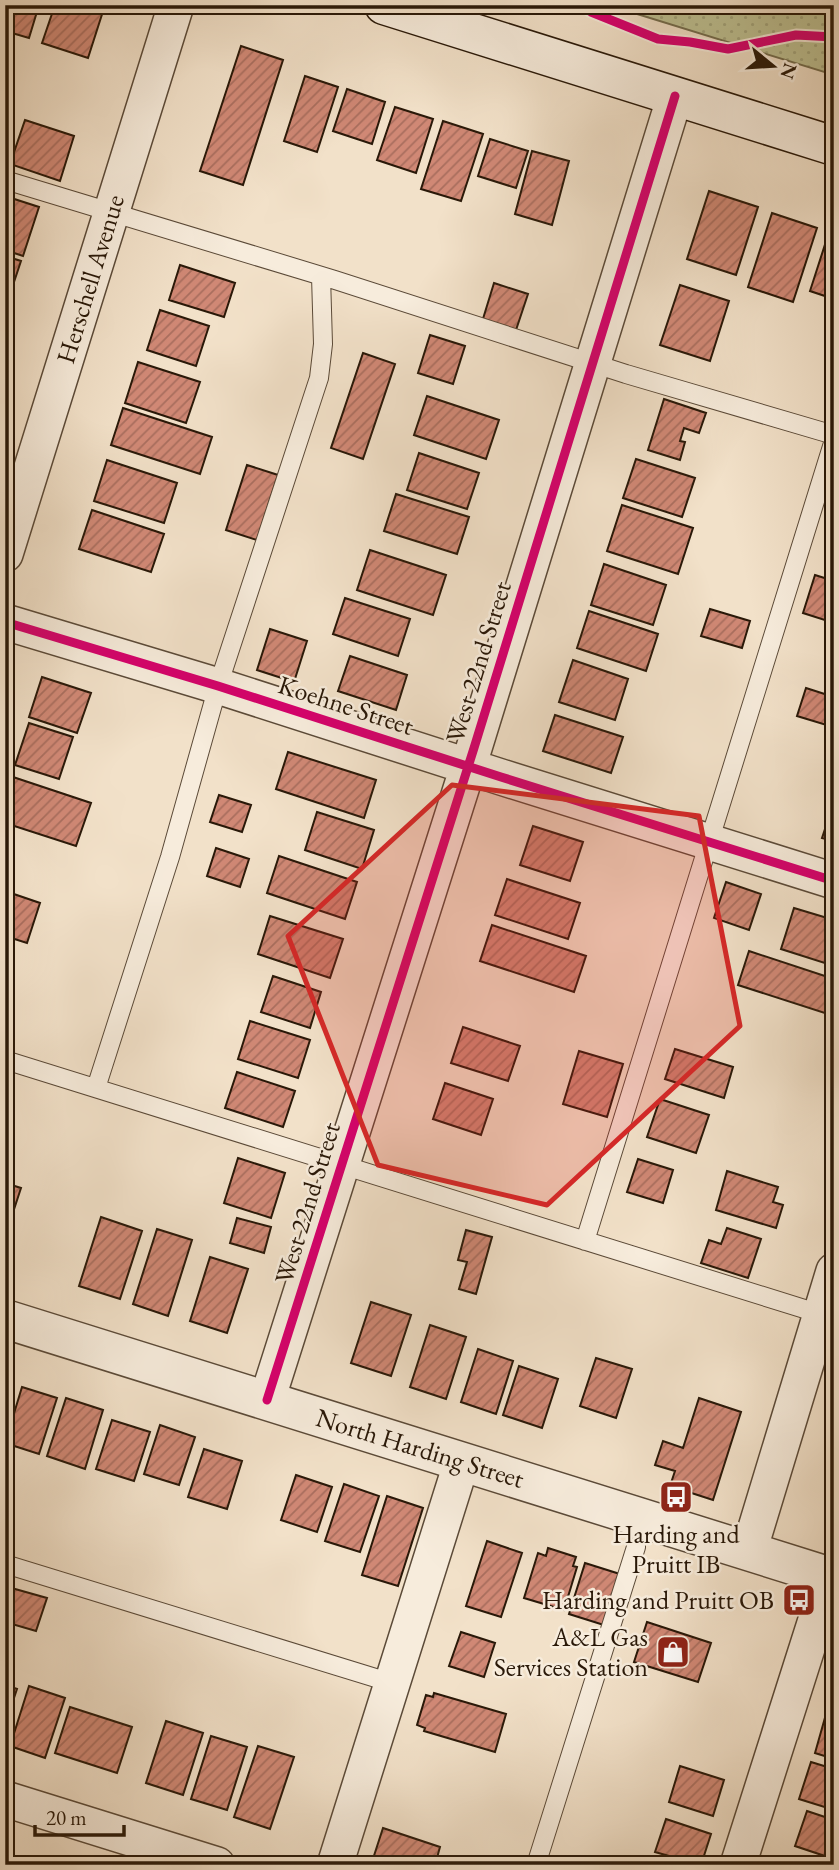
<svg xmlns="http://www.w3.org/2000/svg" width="839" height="1870" font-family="'EB Garamond',serif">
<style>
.grass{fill:url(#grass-dots);stroke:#746d4e;stroke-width:2}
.building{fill:url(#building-hatch);stroke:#291808;stroke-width:2}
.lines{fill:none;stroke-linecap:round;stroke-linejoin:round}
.service-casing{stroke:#5b4a38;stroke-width:20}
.minor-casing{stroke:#5b4a38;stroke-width:38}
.tertiary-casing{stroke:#5b4a38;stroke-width:41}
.secondary-casing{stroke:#291808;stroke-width:41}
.service{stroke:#f7ecdc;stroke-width:18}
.minor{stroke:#f7ecdc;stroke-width:35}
.tertiary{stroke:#f7ecdc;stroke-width:38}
.secondary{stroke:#f7ecdc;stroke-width:38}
.cycleway-casing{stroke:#f7ecdc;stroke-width:13}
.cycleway{stroke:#d6006c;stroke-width:9}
.marked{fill:#d62828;fill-opacity:0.2;stroke:#d62828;stroke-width:5;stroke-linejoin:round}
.labels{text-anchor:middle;stroke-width:5;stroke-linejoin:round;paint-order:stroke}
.street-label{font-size:26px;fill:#291808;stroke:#f7ecdc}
.poi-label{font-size:26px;fill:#291808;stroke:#f7ecdc;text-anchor:end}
</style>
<defs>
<pattern id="grass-dots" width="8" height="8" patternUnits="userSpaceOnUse" patternTransform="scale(1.75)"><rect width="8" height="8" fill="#bec294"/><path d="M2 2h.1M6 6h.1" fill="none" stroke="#a3a67e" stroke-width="1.8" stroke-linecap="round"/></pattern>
<pattern id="building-hatch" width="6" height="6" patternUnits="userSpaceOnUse" patternTransform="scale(1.75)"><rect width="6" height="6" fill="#d08875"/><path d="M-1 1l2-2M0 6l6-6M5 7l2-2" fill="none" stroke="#a96e5e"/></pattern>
</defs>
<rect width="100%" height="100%" fill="#f2e1c9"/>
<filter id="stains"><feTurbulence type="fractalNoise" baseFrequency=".00286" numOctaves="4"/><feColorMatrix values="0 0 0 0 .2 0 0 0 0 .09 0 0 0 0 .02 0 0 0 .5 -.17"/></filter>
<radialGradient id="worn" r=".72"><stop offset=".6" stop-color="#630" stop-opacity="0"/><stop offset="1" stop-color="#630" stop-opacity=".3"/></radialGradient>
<path class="grass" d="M608,5H834V75Z"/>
<path class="building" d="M5,5H39L29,38L5,31Z
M55,5H105L88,58L42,43Z
M241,46L283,60L243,185L200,171Z
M305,76L338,87L317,152L284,141Z
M347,89L385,102L372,144L333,131Z
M395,107L433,119L416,173L377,160Z
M25,120L74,136L60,181L10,164Z
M443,121L483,134L461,201L421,189Z
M490,139L528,151L516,188L478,176Z
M532,151L569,161L552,225L515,214Z
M709,191L758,207L736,275L687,259Z
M5,196L39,207L23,256L5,250Z
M772,213L817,228L793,302L748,287Z
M830,229L834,230V299L810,291Z
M5,256L21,261L8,300L5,299Z
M180,265L235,283L224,317L169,300Z
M494,283L528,294L515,333L482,322Z
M680,285L729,301L710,361L660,345Z
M160,310L209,326L196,366L147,350Z
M430,335L465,346L453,384L418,373Z
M363,353L395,364L363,459L331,448Z
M138,362L200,382L186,423L125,403Z
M427,396L499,420L486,459L414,435Z
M664,399L706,413L699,433L684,428L680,441L685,442L680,460L648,450Z
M123,408L212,437L200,474L111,445Z
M419,453L479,473L467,509L407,490Z
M636,459L695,478L682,517L623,498Z
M107,460L177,483L164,523L94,501Z
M247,465L278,475L257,540L226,530Z
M396,494L469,517L457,554L384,531Z
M622,505L693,528L678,574L607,551Z
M92,510L164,534L151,572L79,549Z
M370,550L446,575L433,615L357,590Z
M604,564L666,585L653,625L591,605Z
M815,575L834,581V623L803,613Z
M345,598L410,619L398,656L333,634Z
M710,609L750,621L742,648L701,636Z
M589,611L658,634L646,671L577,648Z
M270,629L307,641L294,682L257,670Z
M350,656L407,675L396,710L338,691Z
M573,660L628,679L615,720L559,702Z
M42,677L91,693L77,733L29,717Z
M806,688L834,697L833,727L797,716Z
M555,715L623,737L611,773L543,751Z
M29,723L73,737L59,779L15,765Z
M288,752L376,780L364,818L276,789Z
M10,776L91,803L76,846L5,823V790Z
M219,795L251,805L242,832L210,822Z
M834,802V841L822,838Z
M317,812L374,830L362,869L305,850Z
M533,826L583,842L570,881L520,865Z
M216,848L249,859L240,887L207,876Z
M279,856L357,882L345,919L267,893Z
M507,879L580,903L568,939L495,915Z
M726,882L761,894L749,930L714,918Z
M5,891L40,903L27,943L5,936Z
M794,908L834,920V966L781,949Z
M270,916L343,939L330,978L258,954Z
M492,925L586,956L574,992L480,961Z
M749,951L834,979V1005L831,1015L738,985Z
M273,976L321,992L310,1028L261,1012Z
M250,1021L310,1040L298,1078L238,1059Z
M463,1027L520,1046L508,1081L451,1063Z
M675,1049L733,1067L724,1098L665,1079Z
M579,1051L623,1064L607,1117L563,1104Z
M237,1072L295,1091L283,1127L225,1108Z
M445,1083L493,1099L481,1135L433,1119Z
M660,1099L709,1115L696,1153L647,1137Z
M238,1158L285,1173L271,1218L224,1203Z
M638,1159L673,1170L663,1203L627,1192Z
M727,1171L778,1187L773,1202L783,1205L776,1228L716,1210Z
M5,1183L21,1188L5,1237Z
M101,1217L142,1231L120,1299L79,1286Z
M237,1218L271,1227L264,1253L230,1243Z
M727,1228L761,1239L748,1278L701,1263L709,1240L721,1244Z
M157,1229L192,1240L168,1316L133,1304Z
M466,1230L492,1237L476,1294L459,1289L467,1262L458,1260Z
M210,1257L248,1269L227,1333L190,1321Z
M371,1302L411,1315L391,1376L351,1363Z
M430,1325L466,1337L446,1399L410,1387Z
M478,1349L513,1361L496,1414L461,1402Z
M596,1358L632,1369L616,1418L580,1406Z
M519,1366L558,1379L542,1428L503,1415Z
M22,1387L57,1398L39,1454L5,1443Z
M66,1398L103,1410L85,1469L47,1456Z
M699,1398L741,1412L713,1500L670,1486L675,1471L655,1465L663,1441L683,1448Z
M112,1420L150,1432L134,1481L96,1469Z
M160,1425L195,1437L179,1485L144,1474Z
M204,1449L242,1461L227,1509L188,1497Z
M296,1475L332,1487L317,1532L281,1520Z
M344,1484L379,1496L360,1552L325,1541Z
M387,1496L423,1508L398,1586L362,1575Z
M487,1541L522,1553L501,1617L466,1606Z
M548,1548L576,1557L573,1566L577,1567L564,1610L524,1598L538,1553L546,1556Z
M585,1563L623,1575L607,1626L569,1614Z
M8,1587L47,1598L36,1631L5,1622V1598Z
M647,1622L711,1643L698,1682L634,1662Z
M461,1632L495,1643L484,1677L449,1666Z
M5,1685L17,1689L5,1725Z
M29,1686L65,1698L45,1758L10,1746Z
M434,1693L506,1714L495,1752L424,1731L425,1728L417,1725L426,1695L433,1697Z
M70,1707L132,1727L117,1773L55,1753Z
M826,1714L834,1717V1759L815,1753Z
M166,1721L203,1733L183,1795L146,1783Z
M211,1736L247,1747L227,1810L191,1799Z
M258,1746L294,1757L270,1829L234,1817Z
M811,1762L834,1769V1810L799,1799Z
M680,1766L724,1780L713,1816L669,1802Z
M807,1811L834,1820V1859L795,1846Z
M666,1819L711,1834L701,1865L655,1852Z
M383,1828L440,1847L435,1865H371Z"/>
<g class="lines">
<defs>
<path id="service" d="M5,180L335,280L626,374L834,435
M5,1060L827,1316
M96,1088L170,857L218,686L319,378L323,344L321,276
M585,1241L834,440
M5,1564L392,1683
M536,1865L636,1547"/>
<path id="minor" d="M5,554L176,5
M5,622L218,686L501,777L834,881
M267,1400L474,748L675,96
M749,1551L834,1271
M5,1799L217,1865
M335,1865L462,1461
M738,1865L830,1576"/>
<path id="tertiary" d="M5,1319L834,1578"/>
<path id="secondary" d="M384,5L834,146"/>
</defs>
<use href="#service" class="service-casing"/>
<use href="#minor" class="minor-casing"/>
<use href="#tertiary" class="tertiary-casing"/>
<use href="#secondary" class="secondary-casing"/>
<use href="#service" class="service"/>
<use href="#minor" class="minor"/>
<use href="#tertiary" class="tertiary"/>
<use href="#secondary" class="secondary"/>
<defs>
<path id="cycleway" d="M582,5L591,12L658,39L690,42L728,49L796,35L834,37
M5,622L218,686L501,777L834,881
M267,1400L474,748L675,96"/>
</defs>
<use href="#cycleway" class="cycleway-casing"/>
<use href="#cycleway" class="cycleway"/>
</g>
<path class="marked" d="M452,785L699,816L740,1026L547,1205L378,1165L288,936Z"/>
<defs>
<symbol id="bus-square" viewBox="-11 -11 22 22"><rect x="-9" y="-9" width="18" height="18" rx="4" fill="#8f2418" stroke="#f7ecdc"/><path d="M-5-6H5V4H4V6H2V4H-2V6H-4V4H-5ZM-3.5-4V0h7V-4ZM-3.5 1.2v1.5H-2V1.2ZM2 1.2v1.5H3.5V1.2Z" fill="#fff"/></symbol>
<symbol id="shop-square" viewBox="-11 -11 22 22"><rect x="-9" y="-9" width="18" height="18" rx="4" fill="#8f2418" stroke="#f7ecdc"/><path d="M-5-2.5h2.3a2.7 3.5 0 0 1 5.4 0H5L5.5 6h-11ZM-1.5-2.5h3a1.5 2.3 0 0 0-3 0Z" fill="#fff"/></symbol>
</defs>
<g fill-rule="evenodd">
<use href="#bus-square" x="657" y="1478" width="38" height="38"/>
<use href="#bus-square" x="780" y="1581" width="38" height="38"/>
<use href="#shop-square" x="654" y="1633" width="38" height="38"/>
</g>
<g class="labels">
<g class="street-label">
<text transform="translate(90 279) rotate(-73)" y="9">Herschell Avenue</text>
<text transform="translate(478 662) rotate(-73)" y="9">West 22nd Street</text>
<text transform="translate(346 705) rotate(18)" y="9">Koehne Street</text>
<text transform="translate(307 1203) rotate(-73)" y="9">West 22nd Street</text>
<text transform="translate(420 1448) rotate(17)" y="9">North Harding Street</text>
</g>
<g class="poi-label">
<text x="676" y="1543" text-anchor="middle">Harding and<tspan x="676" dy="30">Pruitt IB</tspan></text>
<text x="774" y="1609">Harding and Pruitt OB</text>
<text x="648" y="1646">A&amp;L Gas<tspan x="648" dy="30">Services Station</tspan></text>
</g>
</g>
<rect width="839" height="1870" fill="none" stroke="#f2e1c9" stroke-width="28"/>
<rect x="7" y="7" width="825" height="1856" fill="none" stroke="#291808" stroke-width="3.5"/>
<rect x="14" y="14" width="811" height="1842" fill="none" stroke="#291808" stroke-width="2"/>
<g transform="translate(773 66) rotate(108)" stroke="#f7ecdc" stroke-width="5" paint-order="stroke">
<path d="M0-5L12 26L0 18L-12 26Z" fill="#291808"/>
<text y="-10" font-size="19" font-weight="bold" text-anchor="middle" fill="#291808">N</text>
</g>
<path d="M35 1825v10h89v-10" fill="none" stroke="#291808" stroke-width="3.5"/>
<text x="46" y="1825" font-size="21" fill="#291808" stroke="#f7ecdc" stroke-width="5" paint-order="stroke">20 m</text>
<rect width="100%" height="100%" filter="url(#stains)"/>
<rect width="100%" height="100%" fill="url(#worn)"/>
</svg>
